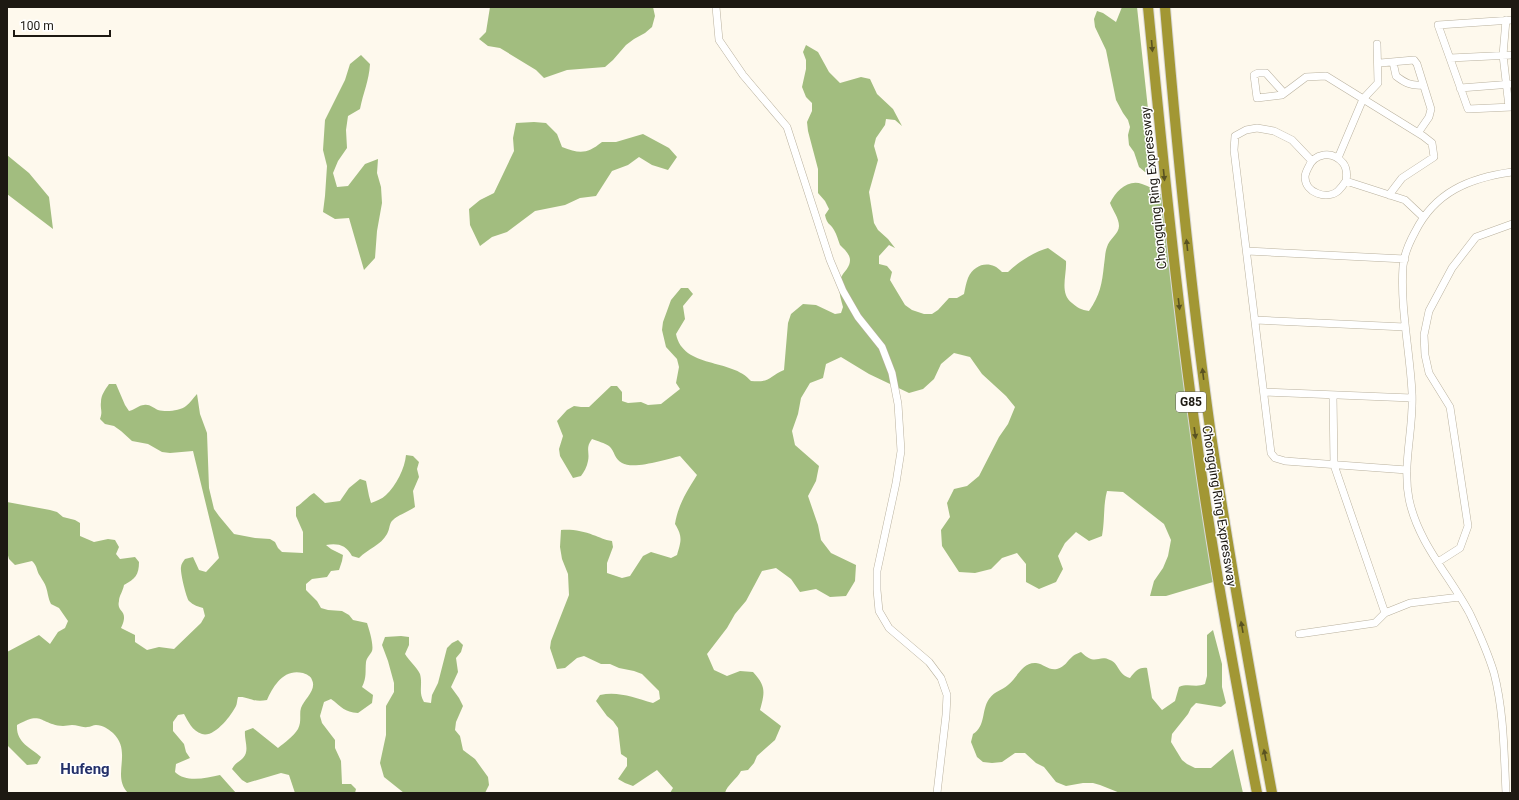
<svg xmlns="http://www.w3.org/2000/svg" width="1519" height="800" font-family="Roboto,sans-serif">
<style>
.forest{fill:#a2bd7f}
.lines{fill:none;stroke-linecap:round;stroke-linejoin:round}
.minor-casing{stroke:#b9b19e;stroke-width:8}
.highway-casing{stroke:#dbdad9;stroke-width:12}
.minor{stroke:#fff;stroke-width:7}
.highway{stroke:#a29734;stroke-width:10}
.oneway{fill:#595221}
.labels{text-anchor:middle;stroke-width:3;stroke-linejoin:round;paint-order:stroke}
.shield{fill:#fff;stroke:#615e59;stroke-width:1}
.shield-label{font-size:12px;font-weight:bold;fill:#1d1912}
.street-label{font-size:13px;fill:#1d1912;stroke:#fff}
.quarter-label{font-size:15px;font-weight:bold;fill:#24316a;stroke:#fff}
</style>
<rect width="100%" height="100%" fill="#fef9ed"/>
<path class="forest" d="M490,7H653L655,16L652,27L645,33L634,39L626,45L613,60L605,67L567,70L544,78L536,70L500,48L488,46L479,39L486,32Z
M1122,7H1137L1155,174L1145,172L1139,167L1134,152L1129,145L1128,135L1130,127L1128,120L1123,113L1116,100L1106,50L1095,27L1094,19L1097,11L1103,13L1116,22Z
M806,45L818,52L829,72L840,83L861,77L870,79L877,94L893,109L902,126L895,120L886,119L885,125L876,138L874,146L878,160L869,192L874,223L878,230L888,239L895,248L889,245L879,256V264L887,266L892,272L890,280L905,305L912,310L924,314H932L938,310L949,298H957L964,294C965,289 966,283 968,278C975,263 991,260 1002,272H1008C1018,262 1034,252 1048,248L1066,261C1067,275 1059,293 1072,303C1078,308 1081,310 1089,311C1100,295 1102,284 1104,265C1105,259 1105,252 1107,247C1109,239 1119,234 1119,226C1119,218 1113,211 1110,203C1116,191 1128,179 1142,184C1149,186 1156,191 1162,195L1213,582L1166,596H1150L1154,581L1163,568L1168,556L1171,540L1164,524L1123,492L1107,491C1103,506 1105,520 1102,536L1089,541L1076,532L1065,543L1058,556L1063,569L1056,582L1039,589L1026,582V564L1017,553L1002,558L991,569L975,573L959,572L942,546L941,530L950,517L947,503L954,489L967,486L979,476L999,437L1008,424L1015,407L1006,396L982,374L970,357L954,353L941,364L934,379L923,389L909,393L869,374L841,357L826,364L823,378L810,383L801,398L798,414L792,431L795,445L819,466L816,481L808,496L818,525L821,540L831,553L856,565L855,581L846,596L830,597L816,589L800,592L791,579L776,568L762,571L746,601L735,614L727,628L707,654L714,670L727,676L740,671L753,672C766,686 765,692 760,710L781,726L775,740L757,756L754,763L748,770L741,771C737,779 727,785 725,793H670L673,788L657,770L633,786L625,783L618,779L627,766V758L621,754L618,728L613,721L607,716L596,701L600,695C619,691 634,698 653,703L660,699L659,691L642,674L634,671L619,668L610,664H601L584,656L577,658L565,668L557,669L550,648L551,641L569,595L568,574L562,559L560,547L561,530C571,529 584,531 593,535C600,537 604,540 612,541L613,547L607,563V573L622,578L630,576L643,556L651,552L671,558L677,555C681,541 683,537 675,524C678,505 687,491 697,475L680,456C667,459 634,470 622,463C614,459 615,451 609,446C605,443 597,441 592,439C585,448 590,452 588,461C587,467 584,472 581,476L573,478L560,456L559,449L563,436L557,421L567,410L574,406L581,407H589L611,386H617L622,392V401L628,403L641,402L648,405L661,404L680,389L676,383L679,367L677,359L666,347L662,330L663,322L671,300L681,288H688L693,294L683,306L685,319L676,334C683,369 732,358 751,381C771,383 769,376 784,370L788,323L791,314L803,304L816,305L835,314L841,313L843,307C840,296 836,283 843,274C846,270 850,266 850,260C850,254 844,249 840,245C838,240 837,235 834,230C830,223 827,225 825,215L829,209L825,201L818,193V169L808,131L807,122L812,111V103L806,97L802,87L806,69V60L803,52Z
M361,55L370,64C369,81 363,93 360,109L348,116L346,130L347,148L338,161L333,173L337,187L348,186L365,164L378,159L377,173L381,187L382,203L377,231L375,258L364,270L349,218L335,219L323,212L325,196L327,166L323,150L325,120L345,80L350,64Z
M534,122L546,123L557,134L562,147C580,154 587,154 602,142H616L643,134L669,148L677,157L668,170L652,165L639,157L628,165L612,171L596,196L580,198L565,205L535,211L507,232L492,237L480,246L470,225L469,209L480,200L494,193L514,151L513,138L516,123Z
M7,155L29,173L49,197L53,229L7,194Z
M109,384H116L125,405L129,411C134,410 139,405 144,405C150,404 153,408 158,410C166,412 180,411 186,406C190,403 193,398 197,394L200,414L207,433L209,488L214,509L219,516L234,534L255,538L270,539L275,542L278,548L282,552L303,553V532L296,516V507C303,503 307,497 314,493L325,503L340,501L349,488L360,479L366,481L369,496L371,503C376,501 382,499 386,495C396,486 405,468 406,455L413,456L419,462L417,469L419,477L413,491L415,507C408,512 398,515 393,520C389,523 390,529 387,534C381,545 368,549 359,558L352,556C346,545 338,543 326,545L331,549L343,555L342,561L339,570L331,571L327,577L312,579L306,584V590L317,601L321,608L328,610L342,611L349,615L353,620L367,623C369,629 374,645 372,651C370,655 367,657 366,662C365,672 367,677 362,687L373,695L372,703L358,713C344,712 342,707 331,699L324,702L320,716L322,723L335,740V748L341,761L342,784H351L356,789L355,793H295L289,775L281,773L247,783L242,780L232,769C235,763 239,762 243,758C250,751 244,740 245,731L253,728L278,748C284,743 294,736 298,729C302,721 299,714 301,708C304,699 317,690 312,680C311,676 306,674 303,673C284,668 273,686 267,700C252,703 249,696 238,697C237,700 237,704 236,706C231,716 214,738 202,734C192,731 188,721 184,714L178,715L173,722V731L184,744L186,752L190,758L176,764L175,772C186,783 206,778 220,775L236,793H128C111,776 133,752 113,733C108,729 103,725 96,725C93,725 91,727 87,727C83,728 77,725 72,725C69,725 66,726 63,726C39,724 43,710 17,725C16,743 30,747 41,757L37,764L27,765L7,745V652L39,635L50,644L58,632L65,628L68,621L59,608L51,604C48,598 48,593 46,587C45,583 42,580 40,576C36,570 38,567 32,561L15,565L9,559L7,552V502L50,510L57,512L63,517L75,520L80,523V536L94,542L108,539L115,540L119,547L116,554L120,559L135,557L139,562C139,575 135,579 124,585C123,591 119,596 119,601C116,613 130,609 121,628L135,635V642L147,650L159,647L174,649L201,623L205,616L203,608C199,607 193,605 189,601C186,597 180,572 181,567C181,564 183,562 185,559L193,557L199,570L206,572L219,558L193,451L170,453L162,452L148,444L132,441L121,431L114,426L105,424L100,419C103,411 100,409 101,402C101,395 105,390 109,384Z
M1213,630L1222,664V687L1226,703L1221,707L1196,703L1191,708L1188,714L1172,734L1171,742L1182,760L1187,764L1195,768H1211L1233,749L1243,793H1120L1100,785L1093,783H1083L1066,786L1056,782L1044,767L1036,763L1025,753H1015L1002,762L992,763L983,762L977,757L971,742L973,734C986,726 981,711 989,699C996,690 1001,691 1008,685C1018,677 1022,662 1036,663C1044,664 1049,671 1057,669C1065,667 1067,661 1073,656C1075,654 1079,653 1081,652C1096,667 1098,654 1110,660C1120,664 1117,674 1130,678C1135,672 1138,667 1147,668L1152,698L1162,710L1175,701L1179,687C1188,683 1196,688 1205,684L1207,676V635Z
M401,636L409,637V645L405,654C409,661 417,667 420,674C423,685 418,692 424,702L431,703L432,695L438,683L447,648L452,643L458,640L463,645L461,652L456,658L458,672L451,687L459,698L463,706L456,722L455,730L460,736L463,750L475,759L488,777L489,785L485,793H404L384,777L380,763L386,735V706L394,692V683L388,661L382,645L385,637Z"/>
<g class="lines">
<defs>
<path id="minor" d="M716,7L719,40L743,75L787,127L830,260L843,291L858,317L882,347L892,373L898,404L901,451L896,483L877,571V590L879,611L889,628L929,662L941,678L947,695L946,715L937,793
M1506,20L1503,55L1509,107
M1512,20L1438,25L1468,109L1512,107
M1450,58L1512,55
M1393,62L1396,76C1405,83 1411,86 1423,85
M1380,63L1414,60L1417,64L1431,109L1429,117L1418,133
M1460,88L1512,84
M1284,93L1266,73H1258L1254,75L1257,98L1282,95L1306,77L1326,76L1423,136L1432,143L1434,157L1402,178L1389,195
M1338,158L1363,99L1378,83L1377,44
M1311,160L1292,140L1274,131L1257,128L1246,130L1235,136L1234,150L1271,453L1275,458L1285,461L1407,470
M1346,181C1344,184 1341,188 1338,191C1327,200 1305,193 1305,177C1305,174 1307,170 1308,168C1314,153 1332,150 1343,163C1347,168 1347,175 1346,181L1405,200L1423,217
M1247,251L1405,259
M1255,320L1405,327
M1264,392L1412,398
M1333,395L1334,465L1385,613
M1438,562L1460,548L1468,526L1450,407L1429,373L1425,355L1424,335L1429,311L1452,268L1476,237L1512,224
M1299,634L1375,623L1385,613L1410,603L1460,597
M1506,793C1504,753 1504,712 1494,673C1488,653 1479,633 1470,614C1450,576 1418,543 1409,499C1402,464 1414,428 1412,393C1410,351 1400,308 1403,266C1404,254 1409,243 1415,232C1435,192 1469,178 1512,172"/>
<path id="highway" d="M1148,7C1162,150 1176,293 1196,435C1212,555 1234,674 1257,793
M1165,7C1177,150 1191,293 1211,435C1229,555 1250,674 1272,793"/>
</defs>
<use href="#minor" class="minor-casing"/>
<use href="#highway" class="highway-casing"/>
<use href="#minor" class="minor"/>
<use href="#highway" class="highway"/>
</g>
<defs><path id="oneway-solid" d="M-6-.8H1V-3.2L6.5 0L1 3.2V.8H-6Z"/></defs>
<g class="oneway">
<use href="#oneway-solid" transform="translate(1152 46) rotate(85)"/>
<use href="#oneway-solid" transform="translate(1164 175) rotate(84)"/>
<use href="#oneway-solid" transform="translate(1187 245) rotate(-96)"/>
<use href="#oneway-solid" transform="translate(1179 304) rotate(83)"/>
<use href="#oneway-solid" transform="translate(1203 374) rotate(-97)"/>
<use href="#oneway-solid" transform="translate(1195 433) rotate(82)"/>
<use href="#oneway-solid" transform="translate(1242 627) rotate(-100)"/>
<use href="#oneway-solid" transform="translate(1265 755) rotate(-101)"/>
</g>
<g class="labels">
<rect class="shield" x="1176" y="392" width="30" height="20" rx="3"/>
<g class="shield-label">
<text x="1191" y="406">G85</text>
</g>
<g class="street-label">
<text transform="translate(1153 188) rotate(-96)" y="5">Chongqing Ring Expressway</text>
<text transform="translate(1220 506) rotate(81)" y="5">Chongqing Ring Expressway</text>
</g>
<g class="quarter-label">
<text x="85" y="774">Hufeng</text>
</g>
</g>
<rect width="1519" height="800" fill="none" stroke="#1d1912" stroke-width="16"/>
<path d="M14 30v6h96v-6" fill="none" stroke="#1d1912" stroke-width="2"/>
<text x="20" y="30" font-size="12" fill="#1d1912" stroke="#ffffff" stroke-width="3" paint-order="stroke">100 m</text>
</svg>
